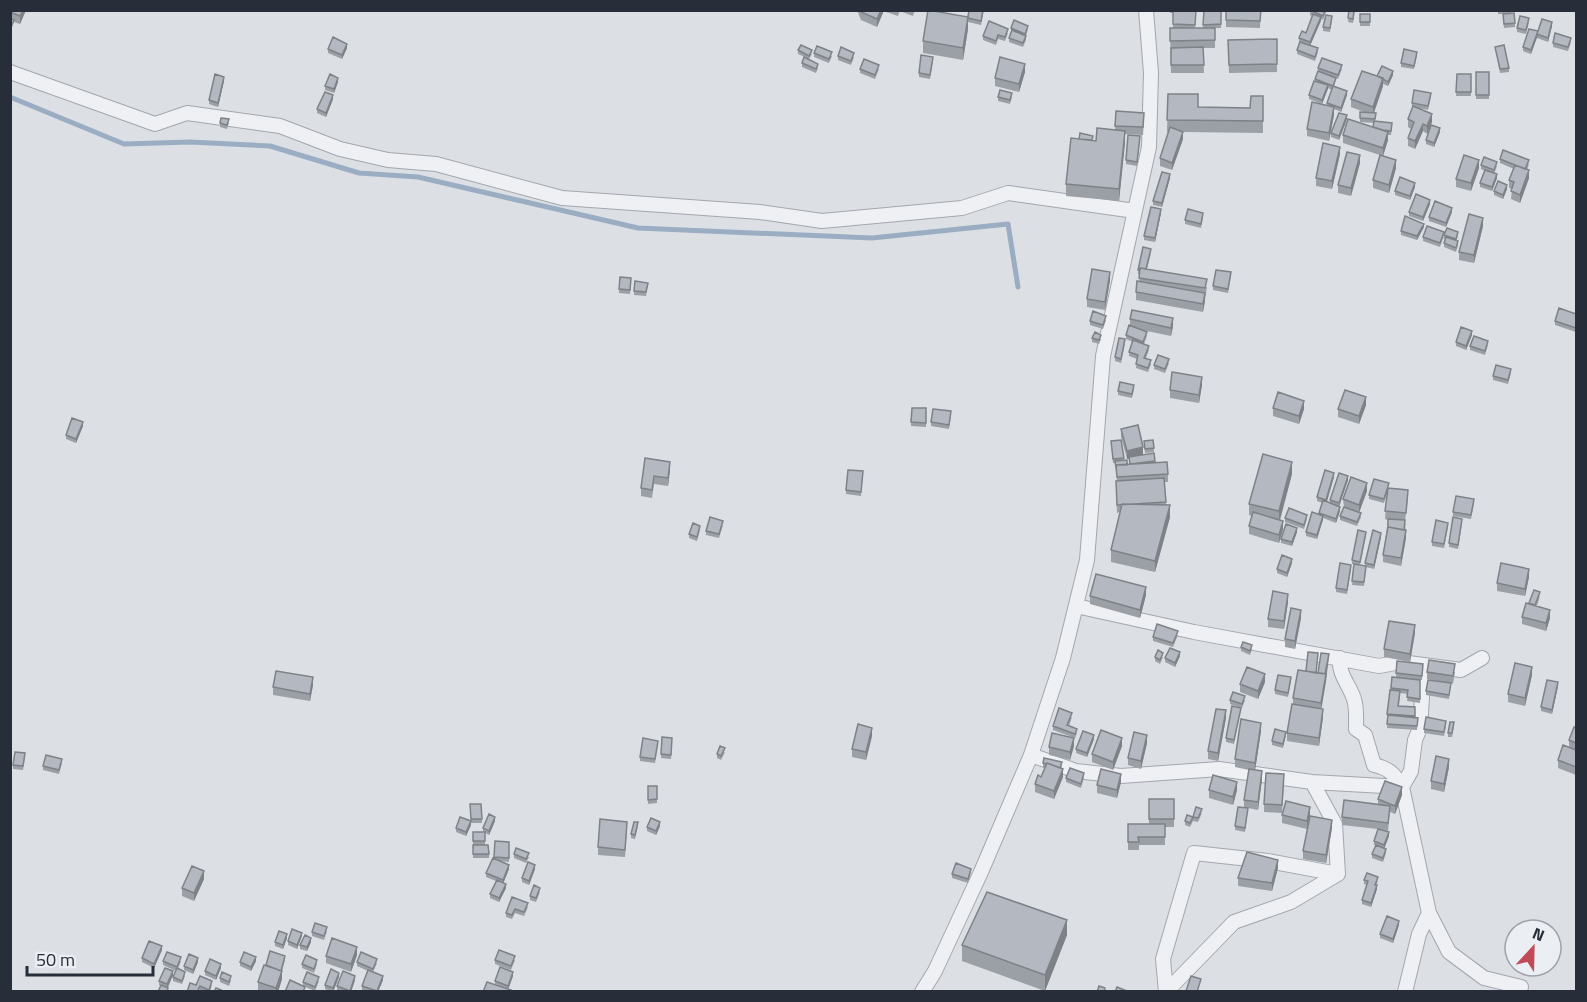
<svg xmlns="http://www.w3.org/2000/svg" width="1587" height="1002" font-family="'Titillium Web',sans-serif">
<style>
.lines{fill:none;stroke-linecap:round;stroke-linejoin:round}
.stream{stroke:#9aadc3;stroke-width:5}
.street-casing{stroke:#a2a7ae;stroke-width:16}
.street{stroke:#eff0f4;stroke-width:14}
.wall{fill:#9b9fa6}
.shaded-wall{fill:#7e8287}
.building{fill:#b4b9c1;stroke:#7e8287;stroke-width:1.5}
</style>
<rect width="100%" height="100%" fill="#dce0e5"/>
<g class="lines">
<path class="stream" d="M10,97L124,144L190,142L270,146L359,173L418,177L638,228L872,238L1008,224L1018,287"/>
<defs>
<path id="street" d="M10,72L155,124L187,113L280,126L340,149L388,160L436,164L562,198L760,212L822,221L962,208L1008,193L1135,211
M1076,606L1194,632L1379,666L1401,662L1461,670L1482,658
M1340,658C1338,674 1349,684 1354,699C1357,709 1356,718 1356,729L1365,735L1374,765C1388,768 1395,774 1402,787
M1031,755L1076,771L1121,776L1219,769L1312,782L1402,787L1429,913
M1312,782L1335,824L1338,874
M1402,787L1411,771L1415,740L1420,728L1424,666
M922,992L935,971L981,872L1031,755L1063,658L1087,560L1103,356L1149,147L1151,73L1146,10
M1166,992L1163,959L1194,853L1268,861L1338,874L1291,902L1234,922L1166,992
M1405,992L1419,934L1429,913L1449,952L1484,978L1521,987"/>
</defs>
<use href="#street" class="street-casing"/>
<use href="#street" class="street"/>
</g>
<path class="wall" d="M10,10H26L20,24L14,22L10,33Z
M857,10H900L898,16L883,11L877,27L861,20Z
M902,10H915L913,16L902,12Z
M969,10H984L981,25L968,22V29L963,60L923,53V41L967,17Z
M1170,10H1196L1195,28H1203L1204,11H1221V28H1215V48H1203L1204,73H1171L1170,28H1173V13H1170Z
M1226,10H1261L1260,28L1226,27Z
M1327,10L1323,20L1321,19L1310,45L1318,52L1315,61L1297,54V50L1299,42V38L1306,33L1312,16L1310,15V11Z
M1349,10H1355L1353,23L1348,22Z
M1498,10H1511V13L1515,23V27L1504,28L1503,18L1506,14H1498Z
M1360,14L1370,22V26H1360Z
M1332,20L1330,32L1323,31V27Z
M1529,22L1526,34L1517,32V28Z
M1552,26L1548,42L1537,38V36L1531,54L1523,51V47L1538,31Z
M1011,28L1028,29L1026,36V40L1023,47L1009,42V38L1011,32Z
M1008,33L1005,41L998,39L996,45L983,40V36Z
M1277,39V72L1229,73L1228,40Z
M1571,42L1568,51L1553,47V43Z
M1495,47L1509,68V72L1500,73Z
M347,48L342,59L328,53V49Z
M798,50L812,54L809,59L818,68L816,73L802,67V63L805,57L798,54Z
M814,53L832,56L829,63L814,57Z
M838,56L854,57L851,65L838,60Z
M1417,56L1414,69L1401,67V63Z
M933,61L930,79L919,77V73Z
M1318,68L1342,69L1338,79L1336,78L1334,87L1347,95L1341,112L1334,109V115L1329,141L1307,136V129L1327,105V103L1332,90L1328,88L1322,104L1309,99V95L1315,81L1318,71Z
M860,69H879L875,79L860,73Z
M1025,72L1019,92L995,86V78Z
M1476,72H1489V99H1476Z
M1457,74H1471V96H1456Z
M1393,75L1388,86L1383,84V86L1374,113H1376L1375,121L1392,127L1391,135H1388V140L1383,156L1343,143V135L1373,127L1374,123L1360,122V112H1364L1351,107V99L1377,76Z
M224,81L218,107L209,104V100Z
M338,82L334,93L325,90V86Z
M1168,94L1198,107L1250,108L1263,96V133L1183,132V139L1172,170L1160,166V158L1168,132H1167Z
M998,97H1012L1010,104L998,101Z
M1431,97L1428,110L1419,108L1432,122L1427,134L1423,131L1415,149L1408,146V138L1411,129L1408,127V119L1413,107H1412V103Z
M333,99L326,117L317,113V109Z
M1116,111L1144,121L1143,135L1125,134V143L1119,201L1066,196V184L1093,141H1096L1115,130Z
M1347,119L1339,140L1331,137V133Z
M220,123H229L227,129L220,127Z
M1440,132L1434,147L1426,144V140Z
M1140,140L1137,166L1126,164V160Z
M1340,154L1332,189L1316,186V178Z
M1500,159L1529,164L1527,170L1529,178L1520,203L1511,199L1512,189L1509,188V180L1514,169L1500,163Z
M1360,163L1351,196L1338,193V185Z
M1481,165L1497,166L1494,174L1497,178L1492,191L1480,187V183L1485,171L1481,169Z
M1396,168L1389,193L1373,188V180Z
M1479,168L1471,191L1456,187V179Z
M1170,178L1162,207L1153,205V201Z
M1415,187L1410,200L1395,195V191Z
M1507,189L1503,199L1494,195V191Z
M1430,204L1423,221L1409,216V212Z
M1452,212L1446,227L1429,221V217Z
M1161,213L1155,242L1144,240V236Z
M1203,217L1201,228L1185,224V220Z
M1483,226L1474,263L1459,260V252Z
M1424,227L1417,240L1401,235V231Z
M1444,235L1458,236L1456,241L1458,245L1456,252L1444,247V243L1445,239H1444Z
M1444,236L1440,247L1423,241V237Z
M1151,253L1147,269L1207,287L1203,312L1136,300V292L1139,282L1140,274H1138V270Z
M1231,276L1228,293L1213,290V286Z
M620,277L631,278L630,294L619,293Z
M1110,280L1105,310L1087,307V299Z
M648,283L646,296L634,295V291Z
M1576,314V332L1555,325V321Z
M1130,319L1173,326L1171,336L1142,330L1147,336L1144,344L1149,350L1146,358L1151,364L1148,372L1136,368L1137,359L1129,356V352L1133,342L1126,339V335L1130,325Z
M1106,320L1103,329L1090,325V321Z
M1472,335L1466,350L1456,346V342Z
M1092,338L1101,339L1099,344L1092,342Z
M1125,343L1121,363L1115,361V357Z
M1488,345L1485,355L1470,350V346Z
M1169,363L1165,373L1154,369V365Z
M1511,373L1508,384L1493,380V376Z
M1202,385L1199,403L1170,398V390Z
M1134,389L1132,398L1118,395V391Z
M1366,405L1359,424L1338,417V409Z
M912,408H926V427L911,426Z
M1273,408L1304,409L1299,424L1273,416Z
M951,415L949,429L931,426V422Z
M83,426L76,443L66,439V435Z
M1121,429L1143,455L1155,461V463L1168,474V482H1164L1166,505L1170,517L1155,572L1111,562V550L1120,512L1117,513L1116,489V481H1117L1115,463H1113L1111,441L1121,440L1124,460L1127,465L1129,464V459H1127L1121,437Z
M1144,441L1154,448V452L1145,453Z
M645,458L670,470L668,486L654,484L652,498L641,496V488Z
M1292,474L1280,520L1283,529L1279,543L1249,534V526L1252,516L1249,515V504Z
M863,475L861,496L846,494V490Z
M1334,477L1327,502L1330,503V500L1348,480L1339,506L1340,511L1336,523L1323,518L1317,539L1306,536V532L1319,515L1323,503L1317,501V497Z
M1388,488L1408,498L1405,521L1406,538L1401,566L1383,562V555L1388,520L1385,519L1387,493L1384,503L1369,499V495Z
M1367,491L1359,512L1361,517L1357,526L1340,520V516L1344,507L1343,499Z
M1474,503L1471,519L1453,516V512Z
M1285,518L1307,519L1304,529L1285,522Z
M1462,523L1458,549L1449,547V543Z
M723,525L719,538L706,535V531Z
M1448,527L1444,548L1432,546V542Z
M700,530L697,541L689,538V534Z
M1297,532L1292,546L1281,543V539Z
M1366,536L1360,565L1365,566V563L1381,537L1374,569L1366,567L1364,586L1352,585L1354,564H1352V560Z
M1292,563L1287,577L1277,573V569Z
M1351,569L1347,594L1336,592V588Z
M1529,577L1525,596L1497,591V583Z
M1146,595L1140,618L1090,604V596Z
M1540,596L1537,606L1550,618L1546,631L1522,624V617L1529,604Z
M1288,602L1284,629L1268,627V619Z
M1301,618L1295,649L1285,647V639Z
M1415,633L1410,662L1384,657V649Z
M1178,635L1173,647L1153,641V637Z
M1241,647L1252,649L1250,655L1241,651Z
M1180,656L1175,667L1165,662V658Z
M1155,657H1163L1160,664L1155,661Z
M1318,657L1316,673H1318L1329,658L1321,709L1323,717L1319,746L1287,741V733L1293,705V698L1306,671Z
M1397,661L1423,664L1422,680L1396,677Z
M1427,672H1455L1453,684L1451,683L1449,699L1426,695V691L1439,681L1427,679Z
M1532,675L1525,706L1508,702V694Z
M1392,677L1420,680V703L1407,701L1408,694L1400,693L1399,706L1415,707V718H1418L1417,730L1387,728L1388,718H1387V714Z
M1291,681L1288,697L1275,694V690Z
M1265,682L1258,699L1240,692V684Z
M313,685L310,701L273,695V687Z
M1558,686L1552,714L1541,711V707Z
M1230,700H1245L1242,708H1241L1234,744L1226,742V738L1239,707L1230,704Z
M1072,717L1069,726L1077,733L1075,738L1053,730V726Z
M1226,718L1218,761L1208,759V751Z
M1446,725L1444,736L1424,733V729Z
M1454,726L1452,737H1448V733Z
M1576,728V775L1558,768V760L1569,748V740Z
M1261,731L1255,770L1262,779L1258,810L1248,808L1245,832L1235,830V826L1244,808V800L1249,770L1235,767V759Z
M872,736L866,760L852,757V749Z
M1286,736L1283,748L1272,745V741Z
M662,737L672,738L671,759L661,758Z
M1094,739L1087,757L1076,753V749Z
M1147,743L1141,769L1128,765V758Z
M658,745L655,763L640,761V757Z
M1074,746L1070,760L1049,755V747Z
M1122,746L1113,770L1092,762V754Z
M725,752L721,760L717,758V754Z
M25,757L23,770L13,769V765Z
M62,763L59,774L43,770V766Z
M1043,763L1062,766L1061,769L1063,777L1054,799L1035,792V784L1041,777L1045,768L1043,767Z
M1449,767L1444,792L1431,789V781Z
M1084,777L1081,788L1066,782V778Z
M1121,782L1117,798L1097,793V785Z
M1284,782L1282,813L1264,812V804Z
M648,786H657V803L648,804Z
M1209,790H1237L1233,805L1209,798Z
M1402,795L1395,814L1390,812L1388,831L1382,830L1389,836L1384,849L1386,853L1383,862L1372,858V854L1376,845H1374V841L1378,829L1342,825V817L1378,804V799Z
M1149,799H1174V827H1165V845H1139V850H1128V824H1149Z
M470,804H481L482,823H471Z
M1202,813L1198,822L1193,821L1190,827L1185,825V821Z
M1282,815H1310L1307,829L1282,823Z
M495,821L489,835L485,833V845L489,854V858H473V832H483V828Z
M471,825L466,836L456,832V828Z
M638,826L635,839L631,838V834Z
M660,826L656,835L647,831V827Z
M1332,828L1326,863L1303,859V851Z
M627,830L625,857L598,855V847Z
M495,841L509,842V862L499,861L509,869L503,883L506,888L499,902L490,898V894L496,881L486,877V873L494,859Z
M514,854L529,857L526,863L514,858Z
M1278,868L1272,891L1238,886V878Z
M535,869L529,885L522,882V878Z
M971,873L968,883L952,878V874Z
M204,879L194,901L182,896V888Z
M1364,880L1378,881L1376,885L1377,889L1371,907L1362,904V900L1367,885L1364,884Z
M540,892L536,902L530,900V896Z
M512,897L528,907L524,916L515,913L512,919L506,917V913Z
M1399,925L1393,943L1380,938V934Z
M327,931L324,940L312,936V932Z
M1067,935L1045,991L962,961V945Z
M302,936L297,949L288,945V941Z
M287,938L283,949L275,946V942Z
M311,942L307,951L300,949V945Z
M162,950L154,968L142,962V958Z
M357,955L351,972L326,963V956Z
M285,960L282,971V979L278,992H263L258,990V982L266,965Z
M495,960H515L511,970L495,964Z
M163,961H181L178,969L185,976L182,984L173,981V977L176,971L163,965Z
M256,961L251,971L240,966V962Z
M198,962L193,974L184,970V966Z
M357,962L377,963L373,972L383,980L378,992H367L362,990V986L368,971L357,966Z
M302,964H317L314,973L302,968Z
M221,968L216,980L205,975V971Z
M173,975L168,988V992L159,985V981Z
M513,976L508,989L495,984V981Z
M339,977L333,992L325,989V985Z
M220,978L231,980L229,986L220,982Z
M355,980L351,992H341L337,990V986Z
M319,981L315,991L303,986V982Z
M196,985H212L210,992H204L200,990Z"/>
<path class="shaded-wall" d="M23,10H26L20,24V16Z
M881,10H883V13L877,27V19Z
M968,17V29L963,60V48Z
M1321,17V21L1310,46V42Z
M1552,22V26L1548,42V38Z
M1538,31V35L1531,54V50Z
M347,44V48L342,59V55Z
M1025,64V72L1019,92V84Z
M1393,71V75L1388,86V82Z
M224,77V81L218,107V103Z
M338,78V82L334,93V89Z
M1383,78V86L1373,115V107Z
M1328,85V89L1322,104V100Z
M1347,91V95L1341,112V108Z
M333,95V99L326,117V113Z
M1334,107V115L1329,141V133Z
M1432,114V122L1427,134V126Z
M1347,115V119L1339,140V136Z
M1423,124V131L1415,149V141Z
M1440,128V132L1434,147V143Z
M1125,131V143L1119,201V189Z
M1183,132V139L1172,170V163Z
M1388,132V140L1383,156V148Z
M1340,147V154L1332,189V181Z
M1360,155V163L1351,196V188Z
M1396,160V168L1389,193V185Z
M1479,160V168L1471,191V183Z
M1529,170V178L1520,203V195Z
M1170,174V178L1162,207V203Z
M1497,174V178L1492,191V187Z
M1415,183V187L1410,200V196Z
M1507,185V189L1503,199V195Z
M1430,200V204L1423,221V217Z
M1452,208V212L1446,227V223Z
M1161,209V213L1155,242V238Z
M1483,218V226L1474,263V255Z
M1424,224V227L1417,240V236Z
M1110,272V280L1105,310V302Z
M1205,293V301L1203,312V304Z
M1173,318V326L1171,336V328Z
M1472,331V335L1466,350V346Z
M1202,377V385L1199,403V395Z
M1366,397V405L1359,424V416Z
M1304,401V409L1299,424V416Z
M83,422V426L76,443V439Z
M1143,447V455L1127,459V451Z
M670,462V470L668,486V478Z
M1292,462V474L1279,523V511Z
M1334,473V477L1326,504V500Z
M1348,476V480L1339,507V503Z
M1367,483V491L1359,513V505Z
M1170,505V517L1155,572V561Z
M1340,507V511L1336,523V519Z
M1323,516V520L1317,539V535Z
M1283,521V529L1279,543V535Z
M1297,528V532L1292,546V542Z
M1406,530V538L1401,566V558Z
M1381,533V537L1374,569V565Z
M1292,559V563L1287,577V573Z
M1529,569V577L1525,596V589Z
M1146,587V595L1140,618V610Z
M1288,594V602L1284,629V621Z
M1301,610V618L1295,649V641Z
M1550,610V618L1546,631V623Z
M1415,625V633L1410,662V654Z
M1180,652V656L1175,667V663Z
M1329,654L1326,682L1321,711V703Z
M1532,667V675L1525,706V698Z
M1265,674V682L1258,699V691Z
M313,677V685L310,701V694Z
M1558,682V686L1552,714V710Z
M1323,709V717L1319,746V738Z
M1226,710V718L1218,761V753Z
M1261,723V731L1255,771V763Z
M872,728V736L866,760V752Z
M1094,735V739L1087,757V753Z
M1147,735V743L1141,769V761Z
M1074,738V746L1070,760V752Z
M1122,738V746L1113,770V762Z
M1449,759V767L1444,792V784Z
M1063,769V777L1054,799V791Z
M1262,771V779L1258,810V802Z
M1121,774V782L1117,798V790Z
M1237,782V790L1233,805V797Z
M1402,787V795L1395,814V806Z
M1310,807V815L1307,829V821Z
M495,817V821L489,835V831Z
M1332,820V828L1326,863V855Z
M471,821V825L466,836V832Z
M660,822V826L656,835V831Z
M1389,832V836L1384,849V845Z
M1278,860V868L1272,891V883Z
M509,865V869L503,884V880Z
M535,865V869L529,885V881Z
M204,871V879L194,901V893Z
M506,884V888L499,902V898Z
M1377,885V889L1371,907V903Z
M1067,920V935L1045,991V975Z
M1399,921V925L1393,943V939Z
M302,933V936L297,949V945Z
M287,934V938L283,949V945Z
M311,938V942L307,951V947Z
M162,946V950L154,968V964Z
M357,947V955L351,972V964Z
M256,957V961L251,971V967Z
M198,958V962L193,974V970Z
M221,964V968L216,980V976Z
M173,971V975L167,988V984Z
M282,971V979L278,992H276V988Z
M513,972V976L508,990V986Z
M339,973V977L333,992V988Z
M355,976V980L351,992H350Z
M383,976V980L378,992H377Z"/>
<path class="building" d="M10,10H23L20,16L10,12Z
M860,10H881L877,19L861,12Z
M928,10L968,17L963,48L923,41Z
M969,10H983L981,21L968,18Z
M1173,10H1196L1195,25L1173,24Z
M1226,10H1261L1260,21L1226,20Z
M1310,10H1325L1323,16Z
M1349,10H1354L1353,19L1348,18Z
M1204,11H1221V24L1203,25Z
M1514,13L1515,23L1504,24L1503,14Z
M1313,14L1321,17L1310,42L1299,38L1302,31L1306,33Z
M1360,14H1370V22H1360Z
M1326,15L1332,16L1330,28L1323,27Z
M1520,16L1529,18L1526,30L1517,28Z
M10,18L14,20L10,29Z
M1542,19L1552,22L1548,38L1537,34Z
M1014,20L1028,26L1025,34L1011,28Z
M989,21L1008,29L1005,37L998,35L996,41L983,36Z
M1170,28H1215V40L1170,41Z
M1529,29L1538,31L1531,50L1523,47Z
M1012,30L1026,36L1023,43L1009,38Z
M1555,33L1571,38L1568,47L1553,43Z
M333,37L347,44L342,55L328,49Z
M1277,39V64L1229,65L1228,40Z
M1300,42L1318,48L1315,57L1297,50Z
M801,45L812,50L809,56L798,50Z
M1504,45L1509,68L1500,69L1495,47Z
M817,46L832,52L829,59L814,53Z
M841,47L854,53L851,61L838,56Z
M1203,47L1204,65H1171V48Z
M1404,49L1417,52L1414,66L1401,63Z
M921,55L933,57L930,75L919,73Z
M804,57L818,64L816,69L802,63Z
M1000,57L1025,64L1019,84L995,78Z
M1322,58L1342,65L1338,75L1318,68Z
M864,59L879,65L875,75L860,69Z
M1382,66L1393,71L1388,82L1377,76Z
M1318,71L1336,78L1333,86L1347,91L1341,108L1327,103L1333,86L1315,79Z
M1362,71L1383,78L1373,107L1351,99Z
M1476,72H1489V95H1476Z
M215,74L224,77L218,103L209,100Z
M330,74L338,78L334,89L325,86Z
M1457,74H1471V92H1456Z
M1314,81L1328,85L1322,100L1309,95Z
M1000,90L1012,93L1010,100L998,97Z
M1414,90L1431,93L1428,106L1412,103Z
M325,92L333,95L326,113L317,109Z
M1168,94H1198V107L1250,108L1251,96H1263V121L1167,120Z
M1312,102L1334,107L1329,133L1307,129Z
M1413,106L1432,114L1427,126L1423,124L1415,141L1408,138L1414,122L1408,119Z
M1116,111L1144,113L1143,127L1115,126Z
M1360,112L1376,113L1375,119L1360,118Z
M1339,113L1347,115L1339,136L1331,133Z
M221,118L229,119L227,125L220,123Z
M1348,119L1388,132L1383,148L1343,135Z
M1374,121L1392,123L1391,131L1383,130L1373,127Z
M1431,125L1440,128L1434,143L1426,140Z
M1170,127L1183,132L1172,163L1160,158Z
M1097,128L1125,131L1119,189L1066,184L1071,138L1096,141Z
M1080,133L1093,136L1092,140L1079,139Z
M1128,135L1140,136L1137,162L1126,160Z
M1323,143L1340,147L1332,181L1316,178Z
M1503,150L1529,160L1525,169L1500,159Z
M1347,152L1360,155L1351,188L1338,185Z
M1380,155L1396,160L1389,185L1373,180Z
M1464,155L1479,160L1471,183L1456,179Z
M1484,157L1497,162L1494,170L1481,165Z
M1515,165L1529,170L1520,195L1511,191L1514,182L1509,180Z
M1485,170L1497,174L1492,187L1480,183Z
M1162,172L1170,174L1162,203L1153,201Z
M1400,177L1415,183L1410,196L1395,191Z
M1498,181L1507,185L1503,195L1494,191Z
M1416,194L1430,200L1423,217L1409,212Z
M1435,201L1452,208L1446,223L1429,217Z
M1151,207L1161,209L1155,238L1144,236Z
M1188,209L1203,213L1201,224L1185,220Z
M1469,214L1483,218L1474,255L1459,252Z
M1405,216L1424,224L1417,236L1401,231Z
M1427,226L1444,232L1440,243L1423,237Z
M1447,228L1458,232L1456,239L1444,235Z
M1446,237L1458,241L1456,248L1444,243Z
M1143,247L1151,249L1146,269L1140,268V270H1138Z
M1140,268L1207,279L1205,288L1139,278Z
M1092,269L1110,272L1105,302L1087,299Z
M1216,270L1231,272L1228,289L1213,286Z
M620,277L631,278L630,290L619,289Z
M635,281L648,283L646,292L634,291Z
M1137,281L1205,293L1203,304L1136,292Z
M1559,308L1576,314V328L1555,321Z
M1132,310L1173,318L1171,328L1130,319Z
M1093,311L1106,316L1103,325L1090,321Z
M1129,325L1147,332L1143,342L1126,335Z
M1461,327L1472,331L1466,346L1456,342Z
M1095,332L1101,335L1099,340L1092,338Z
M1474,336L1488,341L1485,351L1470,346Z
M1119,338L1125,339L1121,359L1115,357Z
M1133,340L1149,346L1144,358L1151,360L1148,368L1136,364L1138,355L1129,352Z
M1158,355L1169,359L1165,369L1154,365Z
M1496,365L1511,369L1508,380L1493,376Z
M1172,372L1202,377L1199,395L1170,390Z
M1120,382L1134,385L1132,394L1118,391Z
M1345,390L1366,397L1359,416L1338,409Z
M1278,392L1304,401L1299,416L1273,408Z
M912,408H926V423L911,422Z
M933,409L951,411L949,425L931,422Z
M72,418L83,422L76,439L66,435Z
M1138,425L1143,447L1127,451L1121,429Z
M1121,440L1124,458L1113,459L1111,441Z
M1153,440L1154,448L1145,449L1144,441Z
M1154,453L1155,461L1130,464L1129,457Z
M1263,454L1292,462L1279,511L1249,504Z
M645,458L670,462L668,478L654,476L652,490L641,488Z
M1127,460V465H1116V468L1115,461Z
M1167,462L1168,474L1117,477L1116,465Z
M848,470L863,471L861,492L846,490Z
M1325,470L1334,473L1326,500L1317,497Z
M1339,473L1348,476L1339,503L1330,500Z
M1351,477L1367,483L1359,505L1343,499Z
M1164,478L1166,502L1117,505L1116,481Z
M1374,479L1389,483L1384,499L1369,495Z
M1388,488L1408,490L1406,513L1385,511Z
M1456,496L1474,499L1471,515L1453,512Z
M1323,500L1340,507L1336,519L1319,513Z
M1122,504L1170,505L1155,561L1111,550Z
M1344,507L1361,513L1357,522L1340,516Z
M1289,508L1307,515L1304,525L1285,518Z
M1253,512L1283,521L1279,535L1249,526Z
M1312,512L1323,516L1317,535L1306,532Z
M710,517L723,521L719,534L706,531Z
M1453,517L1462,519L1458,545L1449,543Z
M1388,519L1405,520L1404,530L1388,527V528Z
M1436,520L1448,523L1444,544L1432,542Z
M693,523L700,526L697,537L689,534Z
M1286,524L1297,528L1292,542L1281,539Z
M1388,527L1406,530L1401,558L1383,555Z
M1358,530L1366,532L1360,562L1352,560Z
M1373,530L1381,533L1374,565L1365,563Z
M1282,555L1292,559L1287,573L1277,569Z
M1340,563L1351,565L1347,590L1336,588Z
M1501,563L1529,569L1525,589L1497,583Z
M1354,564L1366,566L1364,582L1352,581Z
M1096,574L1146,587L1140,610L1090,596Z
M1534,590L1540,592L1535,605L1529,603Z
M1273,591L1288,594L1284,621L1268,619Z
M1526,603L1550,610L1546,623L1522,617Z
M1291,608L1301,610L1295,641L1285,639Z
M1389,621L1415,625L1410,654L1384,649Z
M1157,624L1178,631L1173,643L1153,637Z
M1243,642L1252,645L1250,651L1241,647Z
M1170,648L1180,652L1175,663L1165,658Z
M1158,650L1163,653L1160,660L1155,657Z
M1308,652L1318,653L1316,673L1306,671Z
M1321,653L1329,654L1325,674L1318,673Z
M1429,660L1455,664L1453,676L1427,672Z
M1397,661L1423,664L1422,676L1396,673Z
M1515,663L1532,667L1525,698L1508,694Z
M1247,667L1265,674L1258,691L1240,684Z
M1298,670L1326,674L1321,703L1293,698Z
M276,671L313,677L310,694L273,687Z
M1278,675L1291,677L1288,693L1275,690Z
M1392,677L1420,680V699L1407,697L1408,690L1391,688Z
M1428,680L1451,683L1449,695L1426,691Z
M1547,680L1558,682L1552,710L1541,707Z
M1390,690L1400,691L1398,706L1415,707V716L1387,714Z
M1233,692L1245,696L1242,704L1230,700Z
M1292,704L1323,709L1319,738L1287,733Z
M1232,706L1241,708L1234,740L1226,738Z
M1059,708L1072,713L1067,725L1077,729L1075,734L1053,726Z
M1216,709L1226,710L1218,753L1208,751Z
M1388,715L1418,718L1417,726L1387,724Z
M1426,717L1446,721L1444,732L1424,729Z
M1241,719L1261,723L1255,763L1235,759Z
M1450,722H1454L1452,733H1448Z
M858,724L872,728L866,752L852,749Z
M1574,727L1576,728V743L1569,740Z
M1275,729L1286,732L1283,744L1272,741Z
M1101,730L1122,738L1113,762L1092,754Z
M1083,731L1094,735L1087,753L1076,749Z
M1134,732L1147,735L1141,761L1128,758Z
M1052,733L1074,738L1070,752L1049,747Z
M662,737L672,738L671,755L661,754Z
M643,738L658,741L655,759L640,757Z
M1563,745L1576,750V767L1558,760Z
M720,746L725,748L721,756L717,754Z
M15,752L25,753L23,766L13,765Z
M46,755L62,759L59,770L43,766Z
M1436,756L1449,759L1444,784L1431,781Z
M1044,758L1062,762L1060,768L1047,763L1046,764L1043,763Z
M1047,763L1063,769L1054,791L1035,784L1038,775L1041,777Z
M1070,768L1084,773L1081,784L1066,778Z
M1101,769L1121,774L1117,790L1097,785Z
M1249,769L1262,771L1258,802L1244,800Z
M1266,773L1284,774L1282,805L1264,804Z
M1213,775L1237,782L1233,797L1209,790Z
M1385,781L1402,787L1395,806L1378,799Z
M648,786H657V799L648,800Z
M1149,799H1174V819H1149Z
M1344,800L1390,806L1388,823L1342,817Z
M1286,801L1310,807L1307,821L1282,815Z
M470,804H481L482,819H471Z
M1196,807L1202,809L1198,818L1193,817Z
M1238,807L1248,808L1245,828L1235,826Z
M489,814L495,817L489,831L483,828Z
M1187,815L1193,817L1190,823L1185,821Z
M1310,816L1332,820L1326,855L1303,851Z
M460,817L471,821L466,832L456,828Z
M651,818L660,822L656,831L647,827Z
M600,819L627,822L625,850L598,847Z
M634,822H638L635,835L631,834Z
M1128,824H1165V837H1138L1139,842H1128Z
M1378,829L1389,832L1384,845L1374,841Z
M473,832H485V841H473Z
M495,841L509,842V858L494,857Z
M473,845H488L489,854H473Z
M1376,845L1386,849L1383,858L1372,854Z
M516,848L529,853L526,859L514,854Z
M1247,852L1278,860L1272,883L1238,878Z
M493,858L509,865L503,880L486,873Z
M528,862L535,865L529,881L522,878Z
M956,863L971,869L968,879L952,874Z
M192,866L204,871L194,893L182,888Z
M1367,873L1378,877L1375,885H1377L1371,903L1362,900L1368,881L1364,880Z
M497,880L506,884L499,898L490,894Z
M534,885L540,888L536,898L530,896Z
M987,892L1067,920L1045,975L962,945Z
M512,897L528,903L524,912L515,909L512,915L506,913Z
M1387,916L1399,921L1393,939L1380,934Z
M315,923L327,927L324,936L312,932Z
M292,929L302,933L297,945L288,941Z
M279,931L287,934L283,945L275,942Z
M305,935L311,938L307,947L300,945Z
M332,938L357,947L351,964L326,956Z
M149,941L162,946L154,964L142,958Z
M499,950L515,956L511,966L495,960Z
M270,951L285,956L281,971L266,965Z
M167,952L181,957L177,967L163,961Z
M244,952L256,957L251,967L240,962Z
M361,952L377,959L373,969L357,962Z
M189,954L198,958L193,970L184,966Z
M306,955L317,960L314,969L302,964Z
M210,959L221,964L216,976L205,971Z
M264,965L282,971L276,988L258,982Z
M500,967L513,972L508,986L495,981Z
M165,968L173,971L167,984L159,981Z
M177,968L185,972L182,981L173,977Z
M331,969L339,973L333,988L325,985Z
M368,970L383,976L377,991L362,986Z
M343,971L355,976L350,991L337,986Z
M222,972L231,976L229,982L220,978Z
M307,972L319,977L315,987L303,982Z
M200,976L212,981L209,990L200,986L197,992H187L190,983L196,985Z
M1191,976L1201,979L1197,992L1186,991Z
M290,980L305,987L303,992H285Z
M487,982L511,990L510,992H483Z
M161,985L168,988L167,992H158Z
M1099,986L1105,988L1104,992H1097Z
M1117,987L1127,991V992H1115Z
M216,988L226,992H214Z"/>
<rect width="1587" height="1002" fill="none" stroke="#272e3a" stroke-width="24"/>
<g transform="translate(1533 948) rotate(22)"><circle r="28" fill="#ebeef3" stroke="#9da1a9" stroke-width="1.5"/>
<path d="M0-4.5L10 22L0 15L-10 22Z" fill="#c24958"/>
<text y="-9" font-size="16" font-weight="bold" text-anchor="middle" fill="#272e3a">N</text>
</g>
<path d="M27 966v9h126v-9" fill="none" stroke="#272e3a" stroke-width="3"/>
<text x="36" y="966" font-size="18" fill="#272e3a" stroke="#ebeef3" stroke-width="4.5" paint-order="stroke">50 m</text>
</svg>
